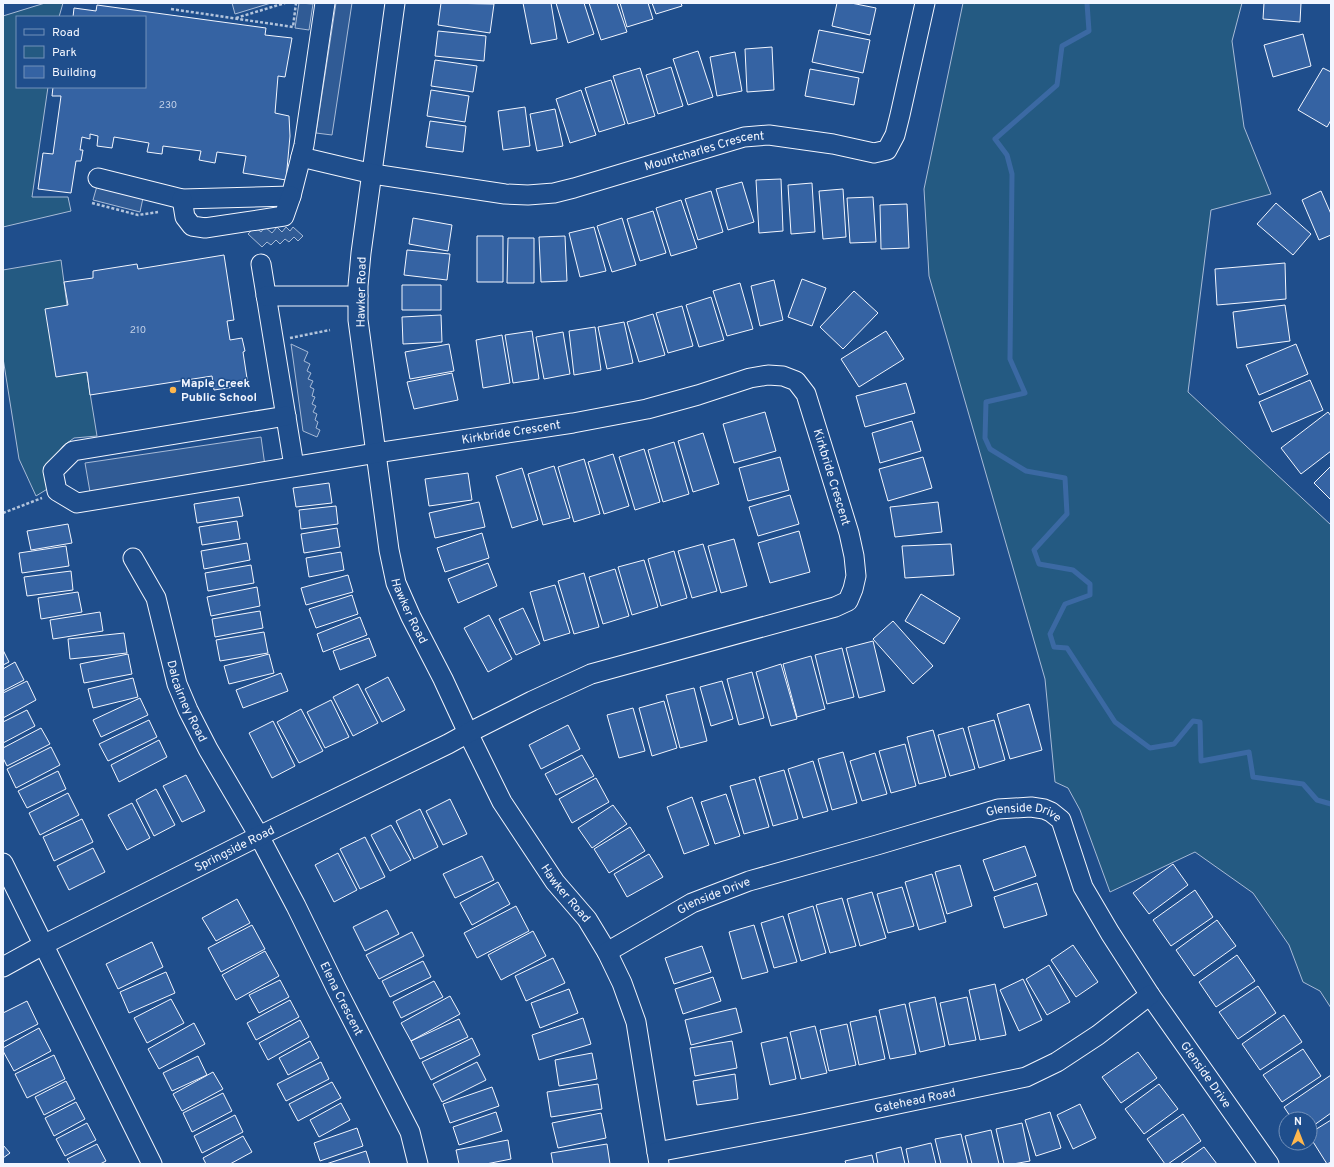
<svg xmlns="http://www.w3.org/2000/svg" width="1334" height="1167" font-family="Overpass,sans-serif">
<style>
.green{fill:#245a82;stroke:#a8bbd7}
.parking{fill:#305b95;stroke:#a8bbd7}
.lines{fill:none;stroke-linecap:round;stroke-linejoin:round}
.stream{stroke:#3b69a3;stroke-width:5}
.building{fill:#3563a3;stroke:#f2f6ff}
.minor-casing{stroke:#f2f6ff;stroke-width:21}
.path{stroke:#b3c4dc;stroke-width:2.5;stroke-dasharray:3 2;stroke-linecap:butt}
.minor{stroke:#1f4e8c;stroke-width:19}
.poi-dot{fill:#ffb74d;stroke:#1f4e8c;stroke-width:1.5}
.labels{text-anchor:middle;stroke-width:3;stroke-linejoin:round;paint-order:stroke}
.number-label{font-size:10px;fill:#c3d1e8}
.street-label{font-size:12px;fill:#f2f6ff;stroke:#1f4e8c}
.poi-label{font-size:12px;font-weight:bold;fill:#f2f6ff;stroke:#1f4e8c;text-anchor:start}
</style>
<rect width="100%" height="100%" fill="#1f4e8c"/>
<path class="green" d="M45,3H63L59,17H17V87H48L32,197H68L71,211L3,227V16Z
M963,3H1242L1232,41L1244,127L1271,194L1211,210L1188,392L1331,525V1008L1320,991L1303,982L1289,945L1253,893L1195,852L1110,892L1080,810L1068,788L1055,782L1045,679L929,276L924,189Z
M61,260L69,320L78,319L97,436L74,438L63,446L53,459L49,488L36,496L19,459L3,358V270Z"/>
<path class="parking" d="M232,3H271L235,14Z
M299,3L313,4L309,30L295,28Z
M336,3H352L332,135L316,133Z
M97,186L143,198L140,212L93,200Z
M255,227L261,232L265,227L272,233L277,227L282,232L286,227L290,231L293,227L303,236L298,241L294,237L289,242L285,239L280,244L276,240L271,245L267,242L262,247L248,234Z
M291,344L308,352L304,361L310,364L307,371L311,373L308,379L313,381L310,387L314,389L312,396L315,397L312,404L316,406L313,412L317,414L315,420L318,422L316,428L320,430L317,437L303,431Z
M261,437L265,466L90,492L85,463Z"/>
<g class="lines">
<path class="stream" d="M1087,3L1089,31L1062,46L1057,85L995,139L1007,155L1012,174L1010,359L1025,393L986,402L985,438L990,449L1026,471L1065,478L1067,514L1034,550L1039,564L1073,570L1090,584V595L1065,604L1050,634L1054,647L1067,648L1115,722L1150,748L1174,744L1193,721L1200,722L1201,761L1249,752L1253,777L1303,784L1317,800L1331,804"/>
</g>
<path class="building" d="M441,3L494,4L490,33L438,25Z
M523,3H551L557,39L531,44Z
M556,3H584L594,34L568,43Z
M589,3H617L627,32L601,40Z
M620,3H648L653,19L627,27Z
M652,3H681L682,6L656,14Z
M837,3H851L876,8L870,35L832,26Z
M1264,3H1301L1300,22L1263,19Z
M97,5L266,28L265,35L292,38L285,77L278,76L275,113L289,116L290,136L286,180L243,173L246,156L217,152L215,163L199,160L201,151L163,146L162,154L147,152L149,143L114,137L112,148L97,146L98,136L90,134V139L82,137L80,150H83L81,161H76L71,193L38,189L43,153L53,154L61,96H52L53,87H145V17H73L74,8L96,11Z
M819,30L870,40L863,73L812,62Z
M438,31L486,36L484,61L435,56Z
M1303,34L1311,66L1273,77L1264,45Z
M772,47L774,90L747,92L745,49Z
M698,51L713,97L688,105L673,59Z
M735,52L742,91L717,96L710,57Z
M435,60L477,66L473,92L431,86Z
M671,67L683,106L658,114L646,75Z
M640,68L655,116L628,124L613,76Z
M1323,68L1331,72V120L1327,127L1298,110Z
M810,69L859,78L854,105L805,96Z
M611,80L625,124L599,132L585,88Z
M431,90L469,96L465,122L427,116Z
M581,90L596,135L570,143L556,99Z
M525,107L530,146L503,150L498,111Z
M555,109L563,146L537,151L530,114Z
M430,121L466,126L463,152L426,147Z
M781,179L783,231L759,233L756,180Z
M742,182L754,222L728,230L716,189Z
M812,183L815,232L791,234L788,185Z
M843,189L846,237L823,239L819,191Z
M711,191L723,232L698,240L685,199Z
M1321,191L1331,214V235L1319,240L1302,200Z
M873,197L876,242L850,243L847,198Z
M681,200L697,248L671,256L656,208Z
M1276,203L1311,234L1293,255L1257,224Z
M907,204L909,248L881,249L880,205Z
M653,211L666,253L640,261L627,219Z
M413,218L452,225L448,251L409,244Z
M622,218L636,265L612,272L597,226Z
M594,227L606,271L580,277L569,233Z
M477,236H503V282H477Z
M565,236L567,281L541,282L539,237Z
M508,238H534V283H507Z
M407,250L450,254L447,280L404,275Z
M224,255L234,320L227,321L230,340L242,338L245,351L243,352L248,385L214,390L212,376L90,395L87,372L56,377L45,309L68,305L64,282L93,278V271L137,264L138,269Z
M1285,263L1286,299L1217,305L1215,269Z
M802,279L826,288L812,326L788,317Z
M774,280L783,320L760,326L751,286Z
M740,283L753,329L727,336L713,291Z
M402,285H441V310H402Z
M854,291L878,313L843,349L820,327Z
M711,297L724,340L699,347L686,305Z
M1285,305L1290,341L1237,348L1233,312Z
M682,306L693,346L668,353L656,313Z
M653,314L665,355L639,362L627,322Z
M441,315L442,342L403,344L402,317Z
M624,322L633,363L607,369L598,327Z
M595,327L601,370L574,375L569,331Z
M532,331L539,379L513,383L505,335Z
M886,331L904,359L859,387L841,359Z
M563,332L570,374L544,379L536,337Z
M502,335L510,383L483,388L476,340Z
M449,344L454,371L410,379L405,352Z
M1296,344L1308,374L1259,395L1246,365Z
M452,373L458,400L414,409L407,382Z
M1310,380L1323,410L1272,432L1259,402Z
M906,383L915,413L865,427L856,396Z
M765,412L776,451L734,463L723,424Z
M1328,412L1331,416V451L1301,474L1281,448Z
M912,421L921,451L880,463L872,433Z
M703,433L719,484L693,492L678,441Z
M674,442L689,494L663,502L648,450Z
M644,449L660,502L635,510L619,457Z
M613,454L629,506L604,514L588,462Z
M780,457L789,490L748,501L739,468Z
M923,457L932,488L888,501L879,469Z
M584,459L600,514L574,522L558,467Z
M554,466L570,518L543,525L528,474Z
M1331,466V500L1314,483Z
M522,468L538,520L512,528L496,476Z
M468,473L472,500L429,506L425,479Z
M329,483L332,503L296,507L293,488Z
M790,495L799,524L758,536L749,507Z
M239,497L243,516L197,523L194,504Z
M479,502L485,527L435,538L429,513Z
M938,502L942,532L895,537L890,507Z
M336,506L338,524L301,529L299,510Z
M237,521L240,539L202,545L199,527Z
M68,524L72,543L31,550L27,531Z
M337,528L340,547L304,553L301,534Z
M799,531L810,572L770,583L758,543Z
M482,533L489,558L445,572L437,548Z
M734,539L747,586L721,593L708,546Z
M247,543L250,560L204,569L201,551Z
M703,544L717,591L692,598L678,551Z
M951,544L954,575L905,578L902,546Z
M66,546L69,566L22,573L19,553Z
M674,551L687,598L661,606L648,559Z
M341,552L344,570L309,577L306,558Z
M644,560L658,607L632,615L618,567Z
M488,563L497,586L458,603L448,579Z
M251,565L254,583L208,591L205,573Z
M615,569L629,616L603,624L589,577Z
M71,571L73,590L27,596L24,577Z
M584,573L599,627L574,634L558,581Z
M348,575L353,592L306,605L301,588Z
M555,585L570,633L544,641L530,592Z
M257,587L260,606L211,616L207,597Z
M78,592L82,612L41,619L38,598Z
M921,594L960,618L944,644L905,621Z
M352,595L358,614L316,628L309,609Z
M523,608L540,644L516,655L499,619Z
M260,611L263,628L215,637L212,619Z
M100,612L103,631L53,639L50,620Z
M489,615L512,659L488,672L464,628Z
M360,617L367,635L323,652L317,634Z
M893,621L933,666L913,684L873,639Z
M264,632L268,653L220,661L216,640Z
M124,633L127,653L70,659L68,639Z
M369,638L376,656L340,670L333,651Z
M873,641L885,691L859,698L846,648Z
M842,648L854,697L827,704L815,655Z
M3,650L9,662L3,665Z
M128,654L132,674L84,683L80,664Z
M269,654L274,673L229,684L224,666Z
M811,656L825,709L797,717L783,664Z
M15,662L24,680L3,691V669Z
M781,664L797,719L771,726L756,672Z
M752,672L764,718L739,725L727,679Z
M281,673L288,691L243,708L236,690Z
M388,677L405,710L382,722L365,689Z
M133,678L138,697L93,708L88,689Z
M27,681L36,700L3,718V693Z
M722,681L733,719L711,726L700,687Z
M358,684L378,723L353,736L333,697Z
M694,688L707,741L680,748L666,695Z
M140,698L148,715L101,737L93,720Z
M331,700L349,737L325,748L307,712Z
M664,701L677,748L652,756L639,708Z
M1029,704L1042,750L1010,759L997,714Z
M633,708L645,751L619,758L607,715Z
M301,709L323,751L299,763L277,722Z
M27,710L35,726L3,743V722Z
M149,720L157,737L108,761L99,744Z
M994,720L1005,760L979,768L968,727Z
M273,721L295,766L272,778L249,733Z
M568,725L580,749L541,769L529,745Z
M41,728L50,744L7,766L3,758V748Z
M963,728L975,769L950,776L938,735Z
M933,730L946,777L919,784L907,737Z
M159,740L167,757L119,782L111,765Z
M905,744L916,786L891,793L879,751Z
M51,747L60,765L16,788L7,769Z
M843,752L857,803L832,810L818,759Z
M875,753L887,794L862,801L850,761Z
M582,755L594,776L556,795L545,774Z
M813,761L828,811L803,818L788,769Z
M784,770L798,819L773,826L759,777Z
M58,771L66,789L27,808L18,791Z
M186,775L205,811L182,822L163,786Z
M596,778L609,802L572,823L559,799Z
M755,779L769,827L744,834L730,786Z
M156,789L175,825L154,836L136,800Z
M68,793L79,815L40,835L29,813Z
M726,794L740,836L715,844L701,802Z
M692,797L709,845L684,854L667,807Z
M450,799L467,834L443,845L426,811Z
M132,803L150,838L127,850L108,815Z
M613,805L627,824L592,848L578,828Z
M420,809L438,847L414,859L396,821Z
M82,819L93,842L54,861L43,837Z
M391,825L411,860L390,871L371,835Z
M630,827L645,851L609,873L594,849Z
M365,837L385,877L360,889L340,849Z
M1025,846L1036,876L994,891L983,860Z
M93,848L105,872L69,890L57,866Z
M338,853L357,890L334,902L315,865Z
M649,854L663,877L627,897L614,874Z
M482,856L494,880L455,898L443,874Z
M1173,864L1188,885L1149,914L1133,893Z
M960,865L972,906L947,914L935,872Z
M932,874L946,922L919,930L905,882Z
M498,882L510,904L472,925L460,903Z
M1037,883L1047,915L1004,928L994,897Z
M902,887L914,926L888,933L877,894Z
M1195,890L1213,917L1171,946L1153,920Z
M872,892L886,938L860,946L847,899Z
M842,898L856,946L830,953L816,905Z
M237,899L250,923L216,941L202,918Z
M516,906L529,931L477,958L464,933Z
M813,906L826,953L801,961L788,914Z
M387,910L399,934L365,951L353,927Z
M783,916L797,962L774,968L761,923Z
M1217,920L1236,946L1194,976L1176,950Z
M252,925L265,949L221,972L208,948Z
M754,925L768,972L742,979L729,932Z
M533,931L546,956L501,980L488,955Z
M412,932L424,956L379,979L366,955Z
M152,942L163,967L118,989L106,964Z
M1073,945L1098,982L1076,997L1051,960Z
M702,946L711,972L674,984L665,958Z
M265,951L279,976L236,1000L222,975Z
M1237,955L1255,981L1216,1007L1199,982Z
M553,958L565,983L526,1001L515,976Z
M423,961L431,977L390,997L382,981Z
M1049,965L1070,1002L1047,1015L1026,979Z
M166,972L175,993L129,1013L120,992Z
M713,977L721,1001L683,1014L675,989Z
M1023,979L1042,1020L1019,1031L1000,990Z
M280,980L289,997L259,1013L249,995Z
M434,981L443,997L401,1018L393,1002Z
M995,984L1006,1035L980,1040L969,990Z
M1258,986L1276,1013L1238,1039L1219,1012Z
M569,989L578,1013L540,1028L531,1003Z
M450,996L460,1014L411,1041L401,1023Z
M935,997L945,1046L920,1052L909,1003Z
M967,997L976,1040L949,1045L940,1003Z
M171,999L184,1023L147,1043L134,1018Z
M290,1000L299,1017L256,1040L247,1023Z
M27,1001L38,1024L3,1042V1013Z
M905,1004L916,1054L890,1059L879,1010Z
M736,1008L742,1032L691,1045L685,1020Z
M1284,1015L1302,1042L1260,1070L1242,1044Z
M876,1016L885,1059L859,1065L850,1022Z
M583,1018L591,1044L539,1060L532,1035Z
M459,1019L468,1037L420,1059L411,1041Z
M300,1020L309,1037L268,1060L259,1043Z
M194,1023L205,1044L159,1069L148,1049Z
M847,1024L856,1065L829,1071L820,1030Z
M815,1026L827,1073L801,1079L790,1032Z
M39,1028L51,1051L14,1071L3,1051V1048Z
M787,1037L796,1079L770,1085L761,1043Z
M472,1038L480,1055L431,1080L422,1062Z
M310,1041L319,1058L288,1075L279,1058Z
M732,1041L737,1068L695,1076L690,1048Z
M1303,1049L1321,1076L1282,1102L1263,1075Z
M1138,1052L1157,1078L1121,1103L1102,1077Z
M592,1053L597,1079L559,1086L555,1060Z
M54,1055L65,1079L27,1098L15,1074Z
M198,1056L207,1075L172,1091L163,1073Z
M321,1062L329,1079L286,1101L277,1084Z
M477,1062L486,1080L442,1102L433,1084Z
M213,1072L223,1089L182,1111L173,1094Z
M735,1074L738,1099L697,1105L693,1081Z
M1331,1075V1113L1310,1128V1119H1292L1284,1107Z
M66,1081L75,1099L44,1115L35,1097Z
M332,1082L341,1098L298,1121L289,1104Z
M598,1084L602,1109L551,1117L547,1092Z
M1159,1084L1178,1109L1144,1134L1125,1109Z
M492,1087L499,1106L450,1123L443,1104Z
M223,1093L232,1111L192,1132L183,1113Z
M76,1102L85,1119L54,1136L45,1118Z
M341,1103L350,1120L319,1137L310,1120Z
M1080,1104L1096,1138L1073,1149L1057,1115Z
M496,1112L502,1131L459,1145L453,1127Z
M1050,1112L1061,1148L1036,1156L1025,1120Z
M601,1113L606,1138L558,1148L552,1123Z
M1183,1114L1201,1141L1168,1164H1165L1147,1139Z
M235,1115L243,1132L202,1153L194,1136Z
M1331,1120V1162L1327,1164L1310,1137V1133Z
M87,1123L96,1140L65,1156L56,1139Z
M1022,1123L1030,1161L1013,1164H1004L996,1129Z
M357,1128L363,1146L320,1161L314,1143Z
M991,1130L999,1164H972L965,1136Z
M961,1134L968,1164H941L935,1139Z
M243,1136L252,1152L230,1164H206L203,1158Z
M508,1140L511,1159L486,1164H459L456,1150Z
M931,1143L936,1164H909L906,1149Z
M97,1144L106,1161L100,1164H70L67,1159Z
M607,1144L610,1164H553L551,1153Z
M3,1145L10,1153L3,1158Z
M901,1147L905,1164H878L876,1153Z
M1204,1147L1217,1164H1180Z
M366,1151L370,1164H326Z
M872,1155L874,1164H846L845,1161Z"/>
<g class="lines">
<defs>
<g id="minor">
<path id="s1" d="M395,3L361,253L358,286V320L389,550L396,583L411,617L443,679L468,733L502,802L555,882L587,919L607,952L622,983L636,1022L659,1164"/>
<path id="s2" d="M301,157L373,174L505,194L528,195L554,193L574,188L744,137L769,135L833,144L874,153L887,150L895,135L900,115L925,3"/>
<path d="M98,178L182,199L291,196L304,145L325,3"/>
<path d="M182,199L185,217L192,226L205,228L284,216L291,196"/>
<path d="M261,264L294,466"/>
<path d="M266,296H358"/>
<path id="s3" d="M133,558L156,598L177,684L188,710L208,749L259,836L296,906L336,988L410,1132L418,1164"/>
<path d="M3,863L152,1164"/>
<path id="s4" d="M607,952L692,903L749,881L877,845L998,809L1031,807L1044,809L1051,812L1061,820L1083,887L1110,933L1150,995L1269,1164"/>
<path id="s5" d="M3,967L43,945L259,836L448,744L468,733L532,701L591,674L835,607L848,601L853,589L856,576L854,556L849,533L806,394L796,381L783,376L768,375L750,378L698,395L647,409L573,423L376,453L77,503L57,491L53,471L73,451L286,416"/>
<path id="s6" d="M657,1152L803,1124L1026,1077L1057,1062L1098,1035L1150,995"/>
</g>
</defs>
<use href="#minor" class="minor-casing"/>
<path class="path" d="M171,9L293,27L296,3
M236,18L285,3
M92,203L138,215L158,212
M290,338L330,330
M3,513L42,498"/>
<use href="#minor" class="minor"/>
</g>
<circle class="poi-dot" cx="173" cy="390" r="4"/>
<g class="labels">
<g class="number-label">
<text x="168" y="108">230</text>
<text x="138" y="333">210</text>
</g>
<g class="street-label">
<text dy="4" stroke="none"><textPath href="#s2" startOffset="413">Mountcharles Crescent</textPath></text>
<text transform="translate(361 292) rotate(-89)" y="4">Hawker Road</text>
<text transform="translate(511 432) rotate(-9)" y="4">Kirkbride Crescent</text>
<text transform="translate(832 477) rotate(73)" y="4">Kirkbride Crescent</text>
<text dy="4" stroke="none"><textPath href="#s1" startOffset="616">Hawker Road</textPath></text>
<text dy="4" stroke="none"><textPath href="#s3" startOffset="154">Dalcairney Road</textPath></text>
<text dy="4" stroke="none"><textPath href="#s4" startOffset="445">Glenside Drive</textPath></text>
<text dy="4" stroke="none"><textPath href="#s5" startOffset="260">Springside Road</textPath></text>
<text dy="4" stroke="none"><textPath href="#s1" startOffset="940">Hawker Road</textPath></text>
<text dy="4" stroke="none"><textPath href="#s4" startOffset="121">Glenside Drive</textPath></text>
<text dy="4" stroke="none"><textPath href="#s3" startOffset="490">Elena Crescent</textPath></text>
<text dy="4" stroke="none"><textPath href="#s4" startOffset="780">Glenside Drive</textPath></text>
<text dy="4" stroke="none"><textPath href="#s6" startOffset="263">Gatehead Road</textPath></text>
</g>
<g class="poi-label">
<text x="181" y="387">Maple Creek<tspan x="181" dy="14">Public School</tspan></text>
</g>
</g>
<rect width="1334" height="1167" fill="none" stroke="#f2f6ff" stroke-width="8"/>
<rect x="16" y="16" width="130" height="72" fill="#1f4e8c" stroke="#7391ba"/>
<rect x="24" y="29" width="20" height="6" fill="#1f4e8c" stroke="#7391ba"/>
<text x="52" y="36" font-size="12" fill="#f2f6ff">Road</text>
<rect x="24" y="46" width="20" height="12" fill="#245a82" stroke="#7391ba"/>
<text x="52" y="56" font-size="12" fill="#f2f6ff">Park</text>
<rect x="24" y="66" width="20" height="12" fill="#3563a3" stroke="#7391ba"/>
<text x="52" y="76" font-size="12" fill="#f2f6ff">Building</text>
<g transform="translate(1298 1131)"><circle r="19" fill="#1f4e8c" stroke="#7391ba"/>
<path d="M0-3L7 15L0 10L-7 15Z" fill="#ffb74d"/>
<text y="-6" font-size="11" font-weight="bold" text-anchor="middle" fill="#f2f6ff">N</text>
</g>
</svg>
